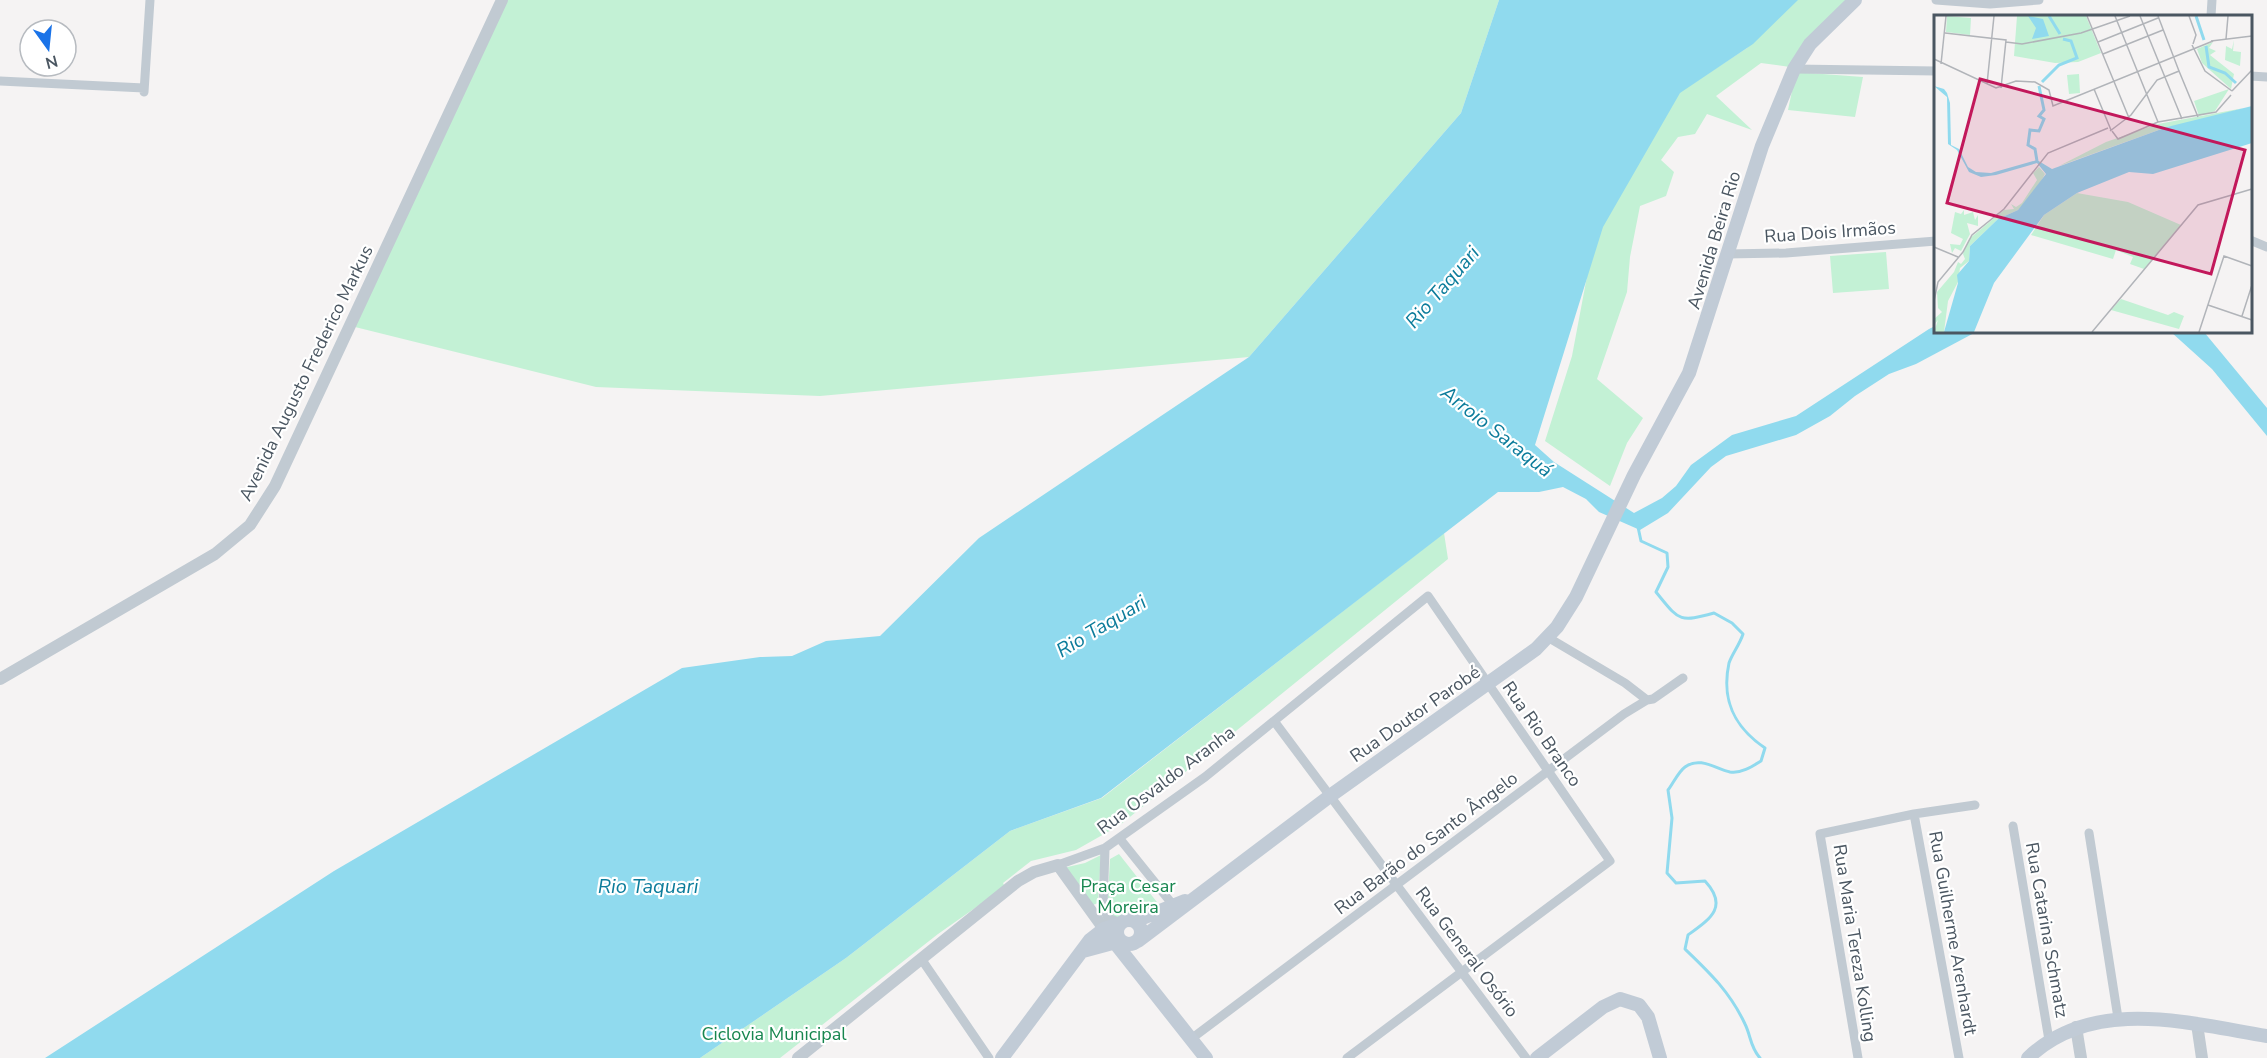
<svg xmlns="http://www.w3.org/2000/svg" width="2267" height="1058" font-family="'Nunito Sans',sans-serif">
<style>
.green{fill:#c3f1d5}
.water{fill:#90daee}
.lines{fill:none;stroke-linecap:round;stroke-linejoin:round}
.stream{stroke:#90daee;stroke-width:3}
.minor{stroke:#c1cad2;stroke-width:9}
.tertiary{stroke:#c1cad2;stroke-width:12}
.secondary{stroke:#c1cbd6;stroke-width:14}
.labels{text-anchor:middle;stroke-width:4.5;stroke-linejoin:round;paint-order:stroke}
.street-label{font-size:18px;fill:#4a5661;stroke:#fff}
.park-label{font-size:18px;fill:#17864f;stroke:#fff}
.water-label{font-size:20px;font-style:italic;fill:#0c7c9b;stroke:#fff}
.inset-river{fill:none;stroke:#90daee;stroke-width:3}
.inset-road{fill:none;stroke:#b1b4b9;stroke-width:1.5}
.view{fill:#c2185b;fill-opacity:0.15;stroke:#c2185b;stroke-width:3}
.inset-edge{fill:none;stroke:#4a5661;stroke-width:3}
</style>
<rect width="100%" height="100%" fill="#f5f3f3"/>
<path class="green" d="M502,0H1499L1461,113L1249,357L820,396L596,387L351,326Z
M1797,0H1850L1790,67L1761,63L1716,96L1752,130L1707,114L1695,134L1678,137L1661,160L1674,172L1666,196L1640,206L1630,257L1627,292L1597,379L1643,418L1627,443L1610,486L1545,441L1572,356L1598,218L1680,92L1747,48Z
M1796,72L1863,77L1855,117L1788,110Z
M1886,252L1889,289L1833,293L1830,256Z
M1444,533L1448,559L1120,825L1076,850L1031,861L1003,883L1005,887L938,934L780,1058H700L846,958L1010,831L1102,798Z
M1119,854L1160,906L1113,920L1107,912L1110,859Z
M1101,855L1098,903L1093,905L1063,868L1085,863Z"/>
<path class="water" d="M1499,0H1798L1753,44L1680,93L1603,227L1535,445L1554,462L1634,513L1662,498L1676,486L1691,465L1732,435L1796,416L1929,329L1935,326L1936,332H1976L1916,364L1889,374L1855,396L1830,416L1796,435L1726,456L1711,467L1668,513L1640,530L1599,512L1586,499L1563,487L1539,492H1498L1101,798L1010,831L846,958L700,1058H45L334,871L682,668L760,657L792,656L826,641L880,636L979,538L1249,357L1461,113Z
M2171,332H2204L2267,408V436L2212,369Z"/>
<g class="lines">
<path class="stream" d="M1638,527L1641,541L1667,553L1668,567L1656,592C1679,620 1678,623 1714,613L1732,623L1743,634C1740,644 1732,654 1729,663C1721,700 1734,727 1765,748L1761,761C1753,766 1741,774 1730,772C1716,769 1700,756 1685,767C1678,772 1673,784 1668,790L1672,818L1667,873L1676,883L1705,881C1729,907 1710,919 1688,935L1685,949C1710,973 1730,992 1745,1024C1751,1036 1750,1047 1760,1058"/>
<path class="minor" d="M1936,0L1990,4L2039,0
M2211,16L2212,0
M1794,69L1936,71
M2250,76L2267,77
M0,81L144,88
M144,92L150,0
M2250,240L2267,247
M1727,254L1786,253L1936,241
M1549,638L1625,683L1647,700
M1274,721L1526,1058
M1914,814L1959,1058
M2013,826L2049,1040
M2089,833L2118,1018
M1120,839L1173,905
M1105,848L1103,908L1108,918L1120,923
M1058,865L1105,848L1205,777L1428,596L1610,861L1347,1058
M922,960L989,1058
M1191,1039L1624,714L1647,700L1653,699L1683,678
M1858,1058L1820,834L1914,814L1975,805"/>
<path class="tertiary" d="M0,679L215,554L250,525L275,486L502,0
M2197,1024L2202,1058
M2076,1027L2081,1058
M798,1058L1018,881L1034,872L1058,865L1104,929"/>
<path class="secondary" d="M1117 932a12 12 0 1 1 24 0a12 12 0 1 1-24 0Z
M1135,921L1185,901
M1104,929L1206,1058
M1138,941L1330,796L1536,649L1557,627L1576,597L1634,475L1689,373L1762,146L1794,69L1810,44L1855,0
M1083,951L1120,941
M1002,1058L1090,940L1104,929L1118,925
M1537,1058L1603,1007L1620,999L1639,1005L1648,1017L1660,1058
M2028,1058C2093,996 2188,1023 2267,1036"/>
</g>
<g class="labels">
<g class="street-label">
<text transform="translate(1830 232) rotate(-4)" y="6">Rua Dois Irmãos</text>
<text transform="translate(1714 240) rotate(-73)" y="6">Avenida Beira Rio</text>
<text transform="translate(306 373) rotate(-64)" y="6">Avenida Augusto Frederico Markus</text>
<text transform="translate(1415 714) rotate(-35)" y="6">Rua Doutor Parobé</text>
<text transform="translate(1542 734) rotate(55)" y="6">Rua Rio Branco</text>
<text transform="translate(1166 780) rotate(-37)" y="6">Rua Osvaldo Aranha</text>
<text transform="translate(1426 843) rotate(-37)" y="6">Rua Barão do Santo Ângelo</text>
<text transform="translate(2047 930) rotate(80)" y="6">Rua Catarina Schmatz</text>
<text transform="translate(1953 933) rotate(80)" y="6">Rua Guilherme Arenhardt</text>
<text transform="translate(1855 943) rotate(81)" y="6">Rua Maria Tereza Kolling</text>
<text transform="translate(1467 952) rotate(53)" y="6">Rua General Osório</text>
</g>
<g class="park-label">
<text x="1128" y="892">Praça Cesar<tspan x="1128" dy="21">Moreira</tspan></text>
<text x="774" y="1040">Ciclovia Municipal</text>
</g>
<g class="water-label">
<text transform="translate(1442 287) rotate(-49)" y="7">Rio Taquari</text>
<text transform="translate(1497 431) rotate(38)" y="7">Arroio Saraquá</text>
<text transform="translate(1101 626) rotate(-31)" y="7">Rio Taquari</text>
<text x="648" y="893">Rio Taquari</text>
</g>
</g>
<g transform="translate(1934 15)">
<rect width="318" height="318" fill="#f5f3f3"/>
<path d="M13,1L37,3L36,20L12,17ZM83,1H152L167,38L144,47L121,48L80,41ZM300,25L299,36L307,37L306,51L291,45L292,31L298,34ZM279,27L275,33L282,36L276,40L300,59L297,74L268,48L263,34ZM145,59L146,78L135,79L133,60ZM295,74L281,96L265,101L260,86ZM310,93L257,108L233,112L125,151L172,127L224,109ZM105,152L111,159L98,183L84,195L64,204L36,231L35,246L26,253L24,267L14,286L10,317H0L4,305L0,310V304L8,297L4,293L3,277L20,257L24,247L27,249L31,244L29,239L35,224L70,195L80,194L77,189L82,192L88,188L103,165L99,158ZM143,178L194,187L247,210L210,254L196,249L199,242L182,235L179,244L97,220L110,200ZM30,195V200L39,197L41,205L44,200V211L33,208L36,219L27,236L21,233L18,238L16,229L26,230L29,224L17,218L21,197L27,199ZM187,284L234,300L240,297L250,301L245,314L177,295Z" fill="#c3f1d5"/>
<path d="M94,1L109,4L115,21L98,24L102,13ZM0,71L10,74L13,78L16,88L17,130L25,134L34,152L42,157L57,158L103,145L118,154L233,112L318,91V128L219,159L195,157L143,178L110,200L60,268L40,317H10L24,268L23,260L35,246L36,231L64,204L84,195L112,159L103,148L62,160L47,162L35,157L23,135L14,129L13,82Z" fill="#90daee"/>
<path class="inset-river" d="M115,1L126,19M262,1L270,25M272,31L275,52L291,58L302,68M108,67L125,50L143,43L137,26L129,24M103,146L101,134L94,130L96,115L105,116L110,104L105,101L110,95L105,71"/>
<path class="inset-road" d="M153,1L195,103M181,1L213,80M206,1L248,104M255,1L262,20L259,29M11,18L72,25L67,73M292,24L294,1M277,26L318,21M72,27L88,29L147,18L196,1M164,27L224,3M258,30L271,56L298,76M169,39L229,15M0,44L62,73L82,66L101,67L115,75L119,91L279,26M7,49L12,1M245,56L264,102M53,69L60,1M160,74L177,115M298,76L318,55M213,80L224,107M176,116L197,100L223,65L245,56L224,1M178,116L184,124L224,107L282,97L297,80M0,232L24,242M0,286L4,267L29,237L38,220L70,194L114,138L174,113M274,290L318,305M308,301L318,270M158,317L264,190L318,174M265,317L290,241L318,251"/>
<path class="view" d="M46,64L311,135L277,259L13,188Z"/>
<rect width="318" height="318" class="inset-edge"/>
</g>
<g transform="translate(48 48) rotate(165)"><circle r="28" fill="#ffffff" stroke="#b7bbc0" stroke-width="1.5"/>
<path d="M0-4.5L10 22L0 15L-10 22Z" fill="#1a73e8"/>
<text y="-9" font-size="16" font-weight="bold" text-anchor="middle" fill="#4a5661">N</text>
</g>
</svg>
